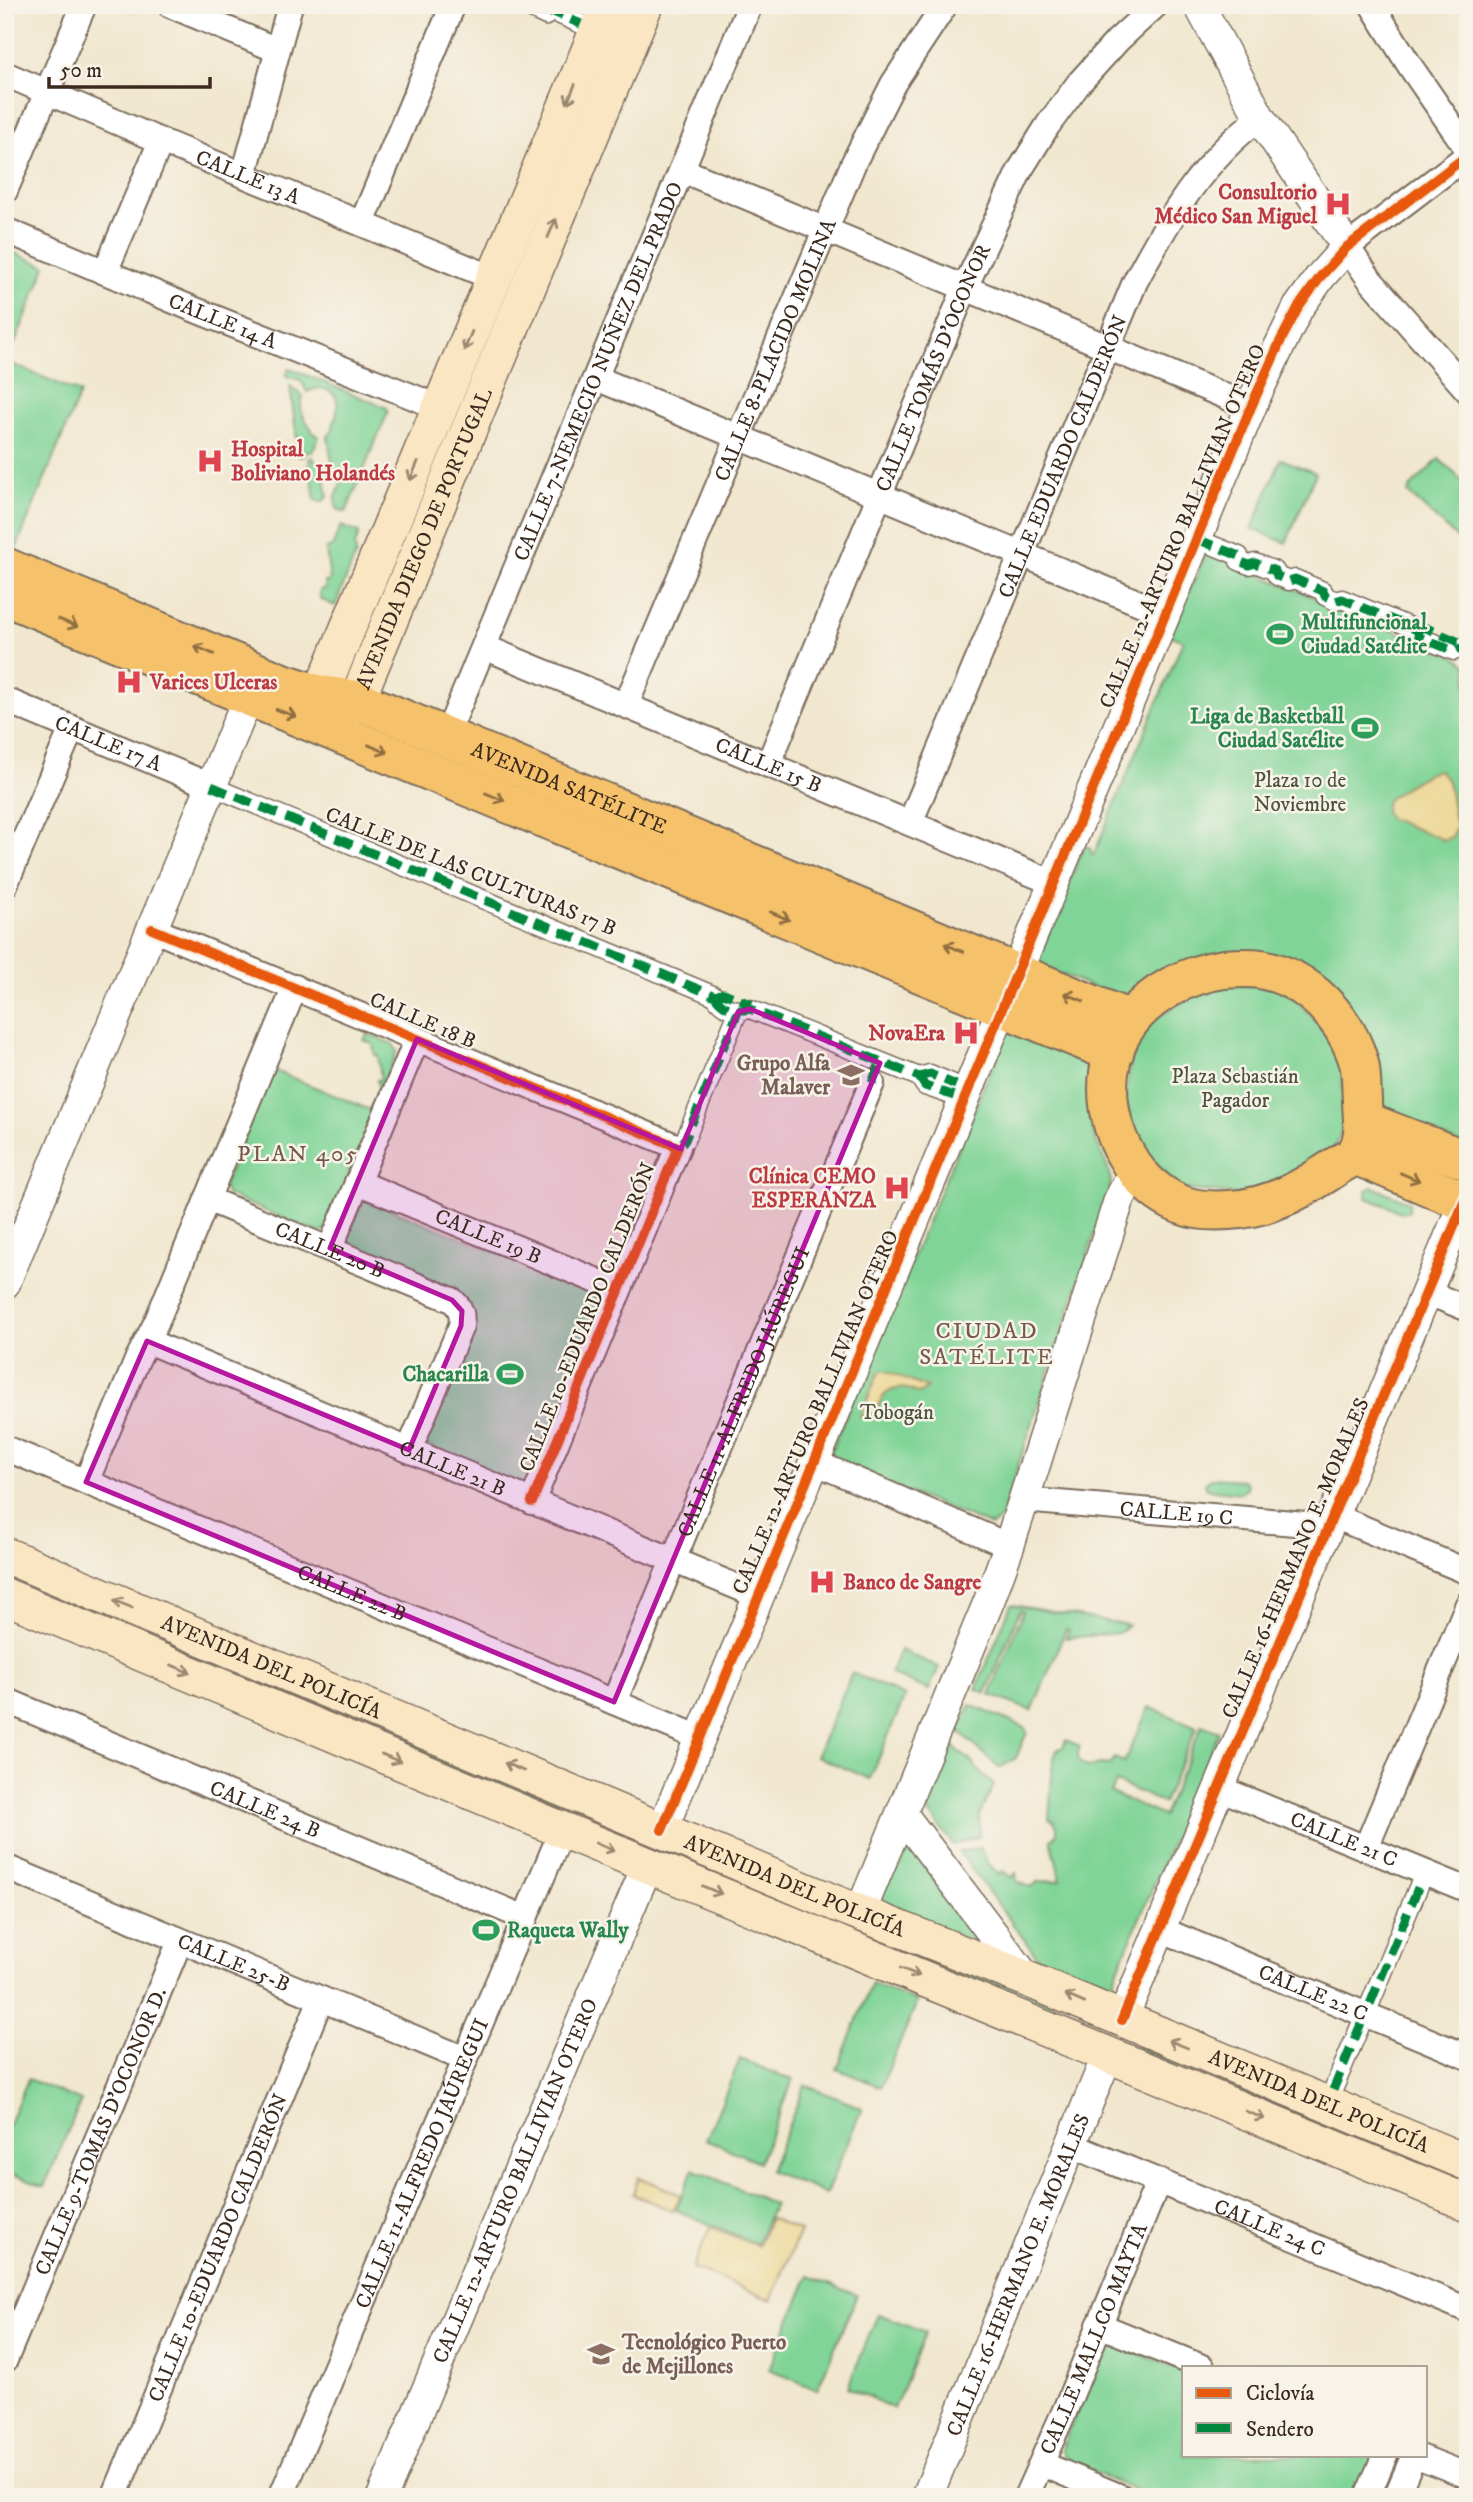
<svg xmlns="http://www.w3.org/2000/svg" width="1473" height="2502" font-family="'IM FELL DW Pica',serif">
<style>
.green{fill:#80d497;stroke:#5e7f5a;stroke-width:2}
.sand{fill:#eeda9e;stroke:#94825e;stroke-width:2}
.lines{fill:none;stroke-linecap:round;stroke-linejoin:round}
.pedestrian-casing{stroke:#7b6c5c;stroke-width:21}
.minor-casing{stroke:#7b6c5c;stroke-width:28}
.tertiary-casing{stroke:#7b6c5c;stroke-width:33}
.secondary-casing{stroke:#7b6c5c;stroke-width:38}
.primary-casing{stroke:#7b6c5c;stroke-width:42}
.pedestrian{stroke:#fff;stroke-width:18}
.minor{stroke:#fff;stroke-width:24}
.tertiary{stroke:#fff;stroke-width:30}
.secondary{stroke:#fbe6c4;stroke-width:35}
.primary{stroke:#f5c16b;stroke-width:38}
.quiet{stroke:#00873e;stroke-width:9;stroke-dasharray:18 9;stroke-linecap:butt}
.cycleway-casing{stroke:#f7f3e8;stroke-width:15}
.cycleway{stroke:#e8590c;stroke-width:10}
.oneway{stroke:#9b8871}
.oneway2{stroke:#8f6e41}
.marked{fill:#b5179e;fill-opacity:0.2;stroke:#b5179e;stroke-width:5;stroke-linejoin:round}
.labels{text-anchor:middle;stroke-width:5;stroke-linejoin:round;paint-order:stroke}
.street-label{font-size:21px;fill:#3b2a1e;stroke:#f7f3e8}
.health-label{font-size:21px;font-weight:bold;fill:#be3a42;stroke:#f7f3e8;text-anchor:end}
.leisure-label{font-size:21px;font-weight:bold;fill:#27864d;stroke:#f7f3e8;text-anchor:start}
.park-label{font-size:21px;fill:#4c543c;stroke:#f7f3e8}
.education-label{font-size:21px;font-weight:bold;fill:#785e54;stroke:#f7f3e8;text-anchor:end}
.neighbourhood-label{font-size:23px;letter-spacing:2px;fill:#76594a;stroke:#f7f3e8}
</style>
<rect width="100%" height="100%" fill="#f7f3e8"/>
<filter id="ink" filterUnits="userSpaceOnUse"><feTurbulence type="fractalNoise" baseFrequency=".0143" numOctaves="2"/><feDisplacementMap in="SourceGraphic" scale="14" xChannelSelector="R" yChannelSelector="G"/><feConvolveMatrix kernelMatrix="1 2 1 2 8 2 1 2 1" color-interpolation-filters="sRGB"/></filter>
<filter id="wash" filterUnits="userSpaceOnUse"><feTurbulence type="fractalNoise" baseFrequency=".00686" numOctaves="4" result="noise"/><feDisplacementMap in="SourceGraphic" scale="28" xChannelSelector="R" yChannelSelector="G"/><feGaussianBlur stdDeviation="1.57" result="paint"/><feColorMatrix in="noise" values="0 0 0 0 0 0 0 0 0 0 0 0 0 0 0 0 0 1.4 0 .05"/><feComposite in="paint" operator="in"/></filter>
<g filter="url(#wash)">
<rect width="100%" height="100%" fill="#f1e7cf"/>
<path class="green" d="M5,249L46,266L7,362L80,393L15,551L5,547Z
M289,368L387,408L388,412L346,512L337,509L335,499L341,484L332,464L328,436L333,430C333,418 341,411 336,397C328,387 319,386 307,392L301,380L286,376Z
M290,386L303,396C296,413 308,421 314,434L319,437L312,452L306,451L305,455L299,456Z
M312,457L324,472L328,497L321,502L315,500L309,459Z
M1281,459L1316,473L1286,543L1252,529Z
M1439,459L1468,486V548L1408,493L1410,488Z
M341,526L359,533L355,546L356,554L335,606L320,599V590L326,589L325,582L330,581L326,549L332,547Z
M1208,553L1457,657L1467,665L1468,1147L1383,1114L1303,972L1131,1003L1036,964L1084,846L1090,848L1092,854H1094L1183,641L1170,635L1206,554Z
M1210,984L1275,987L1291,995L1340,1047L1346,1121L1335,1146L1320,1163L1243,1195L1181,1189L1138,1146L1126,1100L1129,1070L1134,1052L1152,1021Z
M1011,1030L1084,1059C1091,1070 1087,1079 1087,1092C1087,1103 1088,1114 1091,1125C1095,1145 1110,1164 1111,1184L1001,1518L992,1526L833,1462L831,1451L1006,1034Z
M367,1034L393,1044L397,1051L373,1111L376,1113L325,1231L319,1233L227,1195L223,1188L271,1069L370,1110L379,1088L377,1080L381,1079L378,1055H375L373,1044L364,1040Z
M1373,1187L1409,1202V1211L1403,1213L1367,1198L1366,1190Z
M364,1198L601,1295L603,1298L526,1488L423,1444L471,1324L348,1245L345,1241Z
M1211,1478L1242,1480L1246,1482L1247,1488L1241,1493L1207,1489L1205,1484Z
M1011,1605H1013L1128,1625L1119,1633L1066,1638L1069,1630L1066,1629L1032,1711L990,1695L1023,1612L1020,1610L986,1693L976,1689Z
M145,1627L353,1715L348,1726L140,1638Z
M900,1650L939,1667L929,1690L890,1674Z
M852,1673L905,1696L870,1779L816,1756Z
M970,1705L1024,1727L1027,1732L1016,1758L999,1768L959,1731Z
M1149,1707L1197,1727L1163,1803L1116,1782L1111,1793L1163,1816L1202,1725L1219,1732L1110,1988L1107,1989L1041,1962L959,1852L980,1848L988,1863L999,1875L1003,1871L1011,1878L1016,1873L1017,1882L1031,1887L1038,1882L1061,1880L1051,1840C1060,1834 1059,1823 1049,1819L1053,1761L1057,1750L1063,1747L1066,1740L1080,1746C1076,1756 1077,1763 1088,1767L1100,1764L1110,1765L1114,1758L1124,1762Z
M361,1718L556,1799L551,1810L356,1730Z
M953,1746L975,1765V1767L994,1785L979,1816L980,1836L953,1845L928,1811V1808Z
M907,1841L982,1940V1945L882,1906L880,1900L904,1842Z
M886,1936L1085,2018L1080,2029L882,1947Z
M872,1983L917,2002L881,2087L837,2069Z
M1141,2043L1322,2116L1317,2127L1136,2048Z
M740,2059L793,2080L759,2162L706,2140Z
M28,2079L81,2101L44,2187L5,2171V2133Z
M805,2085L862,2108L826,2194L770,2171Z
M693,2169L774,2204L757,2244L676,2210Z
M809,2276L857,2295L817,2390L769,2369Z
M878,2314L926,2332L894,2409L848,2387Z
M1107,2343H1114L1184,2372V2455H1371L1372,2459L1357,2497H1152L1065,2460L1061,2450L1103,2347Z"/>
<path class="sand" d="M1439,770L1448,781L1456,826L1452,837L1444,840L1390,819C1386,814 1383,809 1386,803C1389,795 1430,771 1439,770Z
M882,1371H886L927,1388L919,1394C900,1383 881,1389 877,1412L860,1417L878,1374Z
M639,2177L681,2195L673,2211L633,2194Z
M770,2218L800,2231L771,2300L693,2268L710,2227L758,2246Z"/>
</g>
<g filter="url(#ink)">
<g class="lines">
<defs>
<path id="pedestrian" d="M523,5L546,16L551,11L581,24
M1197,539L1239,556V561L1249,565L1255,563L1275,571L1277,576L1289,581L1295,579L1323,591L1325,596L1336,601L1342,599L1417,630L1419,637L1454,651L1461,648L1468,649
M211,786L715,996
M715,996C723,1009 736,1012 750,1009L919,1077
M919,1077L925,1086L954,1096
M919,1077L930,1074L956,1085
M678,1147L685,1140L738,1012
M1370,2004L1420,1883
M1333,2090L1361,2024"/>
<g id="minor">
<path d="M170,5L277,50"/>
<path d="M1372,5L1410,66L1468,150"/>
<path id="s1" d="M5,74L161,141L493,278"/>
<path d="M1468,155L1347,247L1371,281L1468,391"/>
<path d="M682,170L1251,407"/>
<path d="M244,175L290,5"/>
<path d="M5,191L84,5"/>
<path d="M362,223L453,5"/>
<path id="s2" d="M5,230L193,309L441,408"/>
<path d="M105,272L161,141"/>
<path d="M596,378L1166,614"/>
<path id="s3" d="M484,647L1054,883"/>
<path id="s4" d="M5,700L211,786"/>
<path id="s5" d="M626,705L854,162L893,84L945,5"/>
<path id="s6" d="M446,737L750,5"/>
<path id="s7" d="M768,765L968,281L1020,170L1048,125L1079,83L1118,40L1156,5"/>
<path id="s8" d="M910,823L1135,282C1167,221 1203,159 1260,118"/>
<path d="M5,885L72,728"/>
<path d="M152,929L678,1147L532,1502"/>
<path id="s9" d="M357,1182L619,1290"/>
<path id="s10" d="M207,1199L452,1300C461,1308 463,1314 461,1326L409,1450"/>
<path d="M330,1248L417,1039"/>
<path d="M1426,1292L1468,1309"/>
<path id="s11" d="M147,1341L759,1596"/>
<path id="s12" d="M5,1448L700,1738"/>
<path d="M814,1462L1009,1546"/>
<path d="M86,1482L138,1358L156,1323L295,987"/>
<path id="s13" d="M1023,1500L1329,1526"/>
<path d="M1334,1516L1468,1572"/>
<path id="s14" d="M5,1700L525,1918"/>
<path id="s15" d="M614,1702L872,1083"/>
<path id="s16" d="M1219,1788L1468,1890"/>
<path d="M1366,1848L1468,1604"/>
<path id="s17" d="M5,1867L465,2059"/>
<path id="s18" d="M1160,1929L1468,2057"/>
<path id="s19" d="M1071,2145L1468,2310"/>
<path d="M1099,2325L1202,2367"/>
<path id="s20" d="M5,2360L180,1941"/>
<path d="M1415,2455L1468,2476"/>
<path d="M1042,2464L1121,2497"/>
<path id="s21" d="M114,2497L321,1999"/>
<path id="s22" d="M281,2497L562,1830"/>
<path id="s23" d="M1026,2497L1065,2410L1158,2182"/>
<path d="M1367,2497L1385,2455"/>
<path d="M1396,2497L1414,2455"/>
</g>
<g id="tertiary">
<path d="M5,1283L257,676"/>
<path d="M902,1814L1027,1979"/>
<path d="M662,1830L1255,397L1298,308L1321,276L1347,247L1260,118L1199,5"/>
<path d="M860,1913L989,1601L1009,1546L1119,1200L1135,1169"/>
<path d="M1122,2020L1468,1193"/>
<path id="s24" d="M382,2497L648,1864"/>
<path id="s25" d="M927,2497L1108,2054"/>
</g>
<g id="secondary">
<path id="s26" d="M335,718L357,700L645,5"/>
<path d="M323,723L320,695L608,5"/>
<path id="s27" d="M5,1555L835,1903L1027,1979L1468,2163"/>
<path d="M5,1596L548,1824L1468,2203"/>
</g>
<g id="primary">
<path id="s28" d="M5,567L280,682L320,695L357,700L1130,1020"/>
<path d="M5,596L1114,1053"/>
<path d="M1224,969C1236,968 1249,967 1261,969C1308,978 1346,1018 1359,1063C1362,1075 1361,1088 1362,1100C1362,1118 1367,1135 1357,1152C1353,1158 1346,1160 1340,1164C1306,1187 1272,1208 1229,1210C1214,1211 1197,1211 1182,1205C1114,1179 1085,1081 1129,1022C1151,993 1188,974 1224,969Z"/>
<path d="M1364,1121L1468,1161"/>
<path d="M1355,1155L1468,1203"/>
</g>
</defs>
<use href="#pedestrian" class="pedestrian-casing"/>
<use href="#minor" class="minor-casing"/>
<use href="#tertiary" class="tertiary-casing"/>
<use href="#secondary" class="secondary-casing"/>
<use href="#primary" class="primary-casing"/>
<use href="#pedestrian" class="pedestrian"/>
<use href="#minor" class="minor"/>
<use href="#tertiary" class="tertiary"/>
<use href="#secondary" class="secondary"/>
<use href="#primary" class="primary"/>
<path class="quiet" d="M523,5L546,16L551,11L581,24
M1197,539L1239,556V561L1249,565L1255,563L1275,571L1277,576L1289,581L1295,579L1323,591L1325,596L1336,601L1342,599L1417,630L1419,637L1454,651L1461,648L1468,649
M1417,630L1424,627L1459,642L1461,648
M211,786L715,996
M715,996C723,1009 736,1012 750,1009L919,1077
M715,996L724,993L752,1005
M919,1077L925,1086L954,1096
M919,1077L930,1074L956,1085
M872,1083L880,1063
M678,1147L685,1140L738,1012
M1370,2004L1420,1883
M1333,2090L1361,2024"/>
<defs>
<path id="cycleway" d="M152,929L678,1147L532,1502
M662,1830L1251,407L1281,340L1298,308L1321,276L1347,247L1468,155
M1122,2020L1468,1193"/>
</defs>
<use href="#cycleway" class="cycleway-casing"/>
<use href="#cycleway" class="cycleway"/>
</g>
<defs><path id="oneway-shaft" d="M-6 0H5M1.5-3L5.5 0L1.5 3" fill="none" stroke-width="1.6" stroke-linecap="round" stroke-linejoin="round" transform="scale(1.75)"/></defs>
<g class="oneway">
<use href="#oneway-shaft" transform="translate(571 94) rotate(113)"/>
<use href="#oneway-shaft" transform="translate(552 228) rotate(-67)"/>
<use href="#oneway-shaft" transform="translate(468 341) rotate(112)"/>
<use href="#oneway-shaft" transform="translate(414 471) rotate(113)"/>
<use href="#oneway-shaft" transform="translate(123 1604) rotate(-158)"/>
<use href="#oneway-shaft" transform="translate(181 1669) rotate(23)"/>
<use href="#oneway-shaft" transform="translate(391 1758) rotate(23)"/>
<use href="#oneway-shaft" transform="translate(514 1767) rotate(-157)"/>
<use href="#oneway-shaft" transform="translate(605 1847) rotate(22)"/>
<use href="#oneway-shaft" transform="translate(712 1890) rotate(23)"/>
<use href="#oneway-shaft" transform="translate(910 1972) rotate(22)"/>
<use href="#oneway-shaft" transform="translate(1075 1999) rotate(-157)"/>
<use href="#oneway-shaft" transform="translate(1178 2044) rotate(-158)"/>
<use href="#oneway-shaft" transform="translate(1255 2115) rotate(22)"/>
</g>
<g class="oneway2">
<use href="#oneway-shaft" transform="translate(68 623) rotate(23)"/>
<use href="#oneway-shaft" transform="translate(204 650) rotate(-157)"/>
<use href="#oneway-shaft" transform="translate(286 713) rotate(20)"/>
<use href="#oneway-shaft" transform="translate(378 749) rotate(23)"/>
<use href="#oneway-shaft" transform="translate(495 797) rotate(23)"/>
<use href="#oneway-shaft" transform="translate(780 916) rotate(23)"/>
<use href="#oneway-shaft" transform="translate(954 948) rotate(-157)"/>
<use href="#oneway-shaft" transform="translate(1074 997) rotate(-158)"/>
<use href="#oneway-shaft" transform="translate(1410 1177) rotate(23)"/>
</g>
</g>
<path class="marked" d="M750,1009L880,1063L614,1702L86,1482L147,1341L409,1450L461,1326L462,1311L452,1300L330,1248L417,1039L681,1149L738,1012Z"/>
<defs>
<symbol id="hospital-bare" viewBox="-9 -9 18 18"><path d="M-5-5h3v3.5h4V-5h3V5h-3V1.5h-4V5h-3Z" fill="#e0444e" stroke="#f7f3e8" stroke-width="2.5" paint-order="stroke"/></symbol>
<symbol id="stadium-bare" viewBox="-9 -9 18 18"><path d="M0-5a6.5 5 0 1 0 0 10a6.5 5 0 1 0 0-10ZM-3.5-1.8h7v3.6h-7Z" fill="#2e9e5b" stroke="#f7f3e8" stroke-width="2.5" paint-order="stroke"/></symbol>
<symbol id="university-bare" viewBox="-9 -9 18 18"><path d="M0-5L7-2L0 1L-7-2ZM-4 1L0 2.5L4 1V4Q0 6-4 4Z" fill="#8d6e63" stroke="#f7f3e8" stroke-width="2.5" paint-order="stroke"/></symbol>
</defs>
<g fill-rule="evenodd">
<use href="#hospital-bare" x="1319" y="185" width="38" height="38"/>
<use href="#hospital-bare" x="191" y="442" width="38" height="38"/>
<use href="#stadium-bare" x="1261" y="615" width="38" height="38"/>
<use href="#hospital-bare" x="110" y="663" width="38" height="38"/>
<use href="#stadium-bare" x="1346" y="709" width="38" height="38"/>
<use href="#hospital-bare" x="947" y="1014" width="38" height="38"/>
<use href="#university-bare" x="832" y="1056" width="38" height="38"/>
<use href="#hospital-bare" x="878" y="1169" width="38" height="38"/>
<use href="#stadium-bare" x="491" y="1355" width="38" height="38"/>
<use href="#hospital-bare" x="803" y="1563" width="38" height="38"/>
<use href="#stadium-bare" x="467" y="1911" width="38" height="38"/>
<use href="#university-bare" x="582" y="2335" width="38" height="38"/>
</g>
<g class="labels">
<g class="street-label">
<text dy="7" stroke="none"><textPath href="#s1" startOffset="264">CALLE 13 A</textPath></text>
<text dy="7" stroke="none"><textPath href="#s2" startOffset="236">CALLE 14 A</textPath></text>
<text dy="7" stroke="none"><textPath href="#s5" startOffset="385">CALLE 8-PLACIDO MOLINA</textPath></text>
<text dy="7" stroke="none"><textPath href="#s7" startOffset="430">CALLE TOMÁS D'OCONOR</textPath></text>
<text dy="7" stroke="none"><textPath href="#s6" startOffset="396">CALLE 7-NEMECIO NUÑEZ DEL PRADO</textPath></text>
<text dy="7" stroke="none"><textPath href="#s8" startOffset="397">CALLE EDUARDO CALDERÓN</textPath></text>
<text transform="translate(1182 526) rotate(-67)" y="7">CALLE 12-ARTURO BALLIVIAN OTERO</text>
<text dy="7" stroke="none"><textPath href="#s26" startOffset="203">AVENIDA DIEGO DE PORTUGAL</textPath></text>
<text dy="7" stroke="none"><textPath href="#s4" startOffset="112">CALLE 17 A</textPath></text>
<text dy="7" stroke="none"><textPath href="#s3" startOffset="308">CALLE 15 B</textPath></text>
<text dy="7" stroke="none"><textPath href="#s28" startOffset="607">AVENIDA SATÉLITE</textPath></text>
<text transform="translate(471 871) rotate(22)" y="7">CALLE DE LAS CULTURAS 17 B</text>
<text transform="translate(423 1020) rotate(23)" y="7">CALLE 18 B</text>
<text dy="7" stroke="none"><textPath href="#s9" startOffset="142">CALLE 19 B</textPath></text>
<text dy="7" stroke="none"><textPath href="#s10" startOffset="133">CALLE 20 B</textPath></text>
<text transform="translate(587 1317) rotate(-68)" y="7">CALLE 10-EDUARDO CALDERÓN</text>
<text dy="7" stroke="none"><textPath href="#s15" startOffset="336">CALLE 11-ALFREDO JAÚREGUI</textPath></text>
<text transform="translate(815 1412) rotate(-67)" y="7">CALLE 12-ARTURO BALLIVIAN OTERO</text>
<text dy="7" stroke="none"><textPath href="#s11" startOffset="331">CALLE 21 B</textPath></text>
<text dy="7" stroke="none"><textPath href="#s13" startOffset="154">CALLE 19 C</textPath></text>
<text transform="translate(1295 1558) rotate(-67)" y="7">CALLE 16-HERMANO E. MORALES</text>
<text dy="7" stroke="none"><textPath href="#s12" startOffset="376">CALLE 22 B</textPath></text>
<text dy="7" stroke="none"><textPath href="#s27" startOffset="289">AVENIDA DEL POLICÍA</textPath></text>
<text dy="7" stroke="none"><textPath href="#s14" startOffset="282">CALLE 24 B</textPath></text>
<text dy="7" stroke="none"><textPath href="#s16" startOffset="135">CALLE 21 C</textPath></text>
<text dy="7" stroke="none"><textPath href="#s27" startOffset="856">AVENIDA DEL POLICÍA</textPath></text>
<text dy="7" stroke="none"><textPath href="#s17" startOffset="248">CALLE 25-B</textPath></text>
<text dy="7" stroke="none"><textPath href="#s18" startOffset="166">CALLE 22 C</textPath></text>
<text dy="7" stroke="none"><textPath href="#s27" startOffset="1423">AVENIDA DEL POLICÍA</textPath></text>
<text dy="7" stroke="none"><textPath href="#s20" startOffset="248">CALLE 9-TOMAS D'OCONOR D.</textPath></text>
<text dy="7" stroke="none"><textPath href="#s22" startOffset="362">CALLE 11-ALFREDO JAÚREGUI</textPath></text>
<text dy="7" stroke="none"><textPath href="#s24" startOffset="343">CALLE 12-ARTURO BALLIVIAN OTERO</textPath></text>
<text dy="7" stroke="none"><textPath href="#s19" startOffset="215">CALLE 24 C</textPath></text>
<text dy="7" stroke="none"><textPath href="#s21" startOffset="270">CALLE 10-EDUARDO CALDERÓN</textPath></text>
<text dy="7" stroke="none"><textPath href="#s25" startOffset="240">CALLE 16-HERMANO E. MORALES</textPath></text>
<text dy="7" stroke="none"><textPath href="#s23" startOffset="172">CALLE MALLCO MAYTA</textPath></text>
</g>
<g class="health-label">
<text x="1317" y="199">Consultorio<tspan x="1317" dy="24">Médico San Miguel</tspan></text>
<text x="231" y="456" text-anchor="start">Hospital<tspan x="231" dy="24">Boliviano Holandés</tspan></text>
<text x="150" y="689" text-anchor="start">Varices Ulceras</text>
<text x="945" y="1040">NovaEra</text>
<text x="876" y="1183">Clínica CEMO<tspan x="876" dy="24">ESPERANZA</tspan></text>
<text x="843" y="1589" text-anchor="start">Banco de Sangre</text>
</g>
<g class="leisure-label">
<text x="1301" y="629">Multifuncional<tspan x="1301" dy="24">Ciudad Satélite</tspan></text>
<text x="1344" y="723" text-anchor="end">Liga de Basketball<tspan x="1344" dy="24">Ciudad Satélite</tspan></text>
<text x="489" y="1381" text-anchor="end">Chacarilla</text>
<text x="507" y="1937">Raqueta Wally</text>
</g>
<g class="park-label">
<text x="1300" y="787">Plaza 10 de<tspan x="1300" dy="24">Noviembre</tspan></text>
<text x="1235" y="1083">Plaza Sebastián<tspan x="1235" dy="24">Pagador</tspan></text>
<text x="897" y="1419">Tobogán</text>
</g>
<g class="education-label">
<text x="830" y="1070">Grupo Alfa<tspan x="830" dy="24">Malaver</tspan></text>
<text x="622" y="2349" text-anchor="start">Tecnológico Puerto<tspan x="622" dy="24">de Mejillones</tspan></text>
</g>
<g class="neighbourhood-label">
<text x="298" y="1161">PLAN 405</text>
<text x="987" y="1338">CIUDAD<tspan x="987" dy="26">SATÉLITE</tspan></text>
</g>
</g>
<rect width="1473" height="2502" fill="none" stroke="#f7f3e8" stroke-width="28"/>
<rect x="1182" y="2366" width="245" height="91" fill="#f7f3e8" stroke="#aca397" stroke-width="2"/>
<rect x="1196" y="2388" width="35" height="10" fill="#e8590c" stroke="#aca397" stroke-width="2"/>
<text x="1246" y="2400" font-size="21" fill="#3b2a1e">Ciclovía</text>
<rect x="1196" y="2423" width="35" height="10" fill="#00873e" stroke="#aca397" stroke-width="2"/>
<text x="1246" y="2436" font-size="21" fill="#3b2a1e">Sendero</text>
<path d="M49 77v10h161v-10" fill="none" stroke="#3b2a1e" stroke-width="3.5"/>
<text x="60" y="77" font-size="21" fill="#3b2a1e" stroke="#f7f3e8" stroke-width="5" paint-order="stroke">50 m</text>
</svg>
